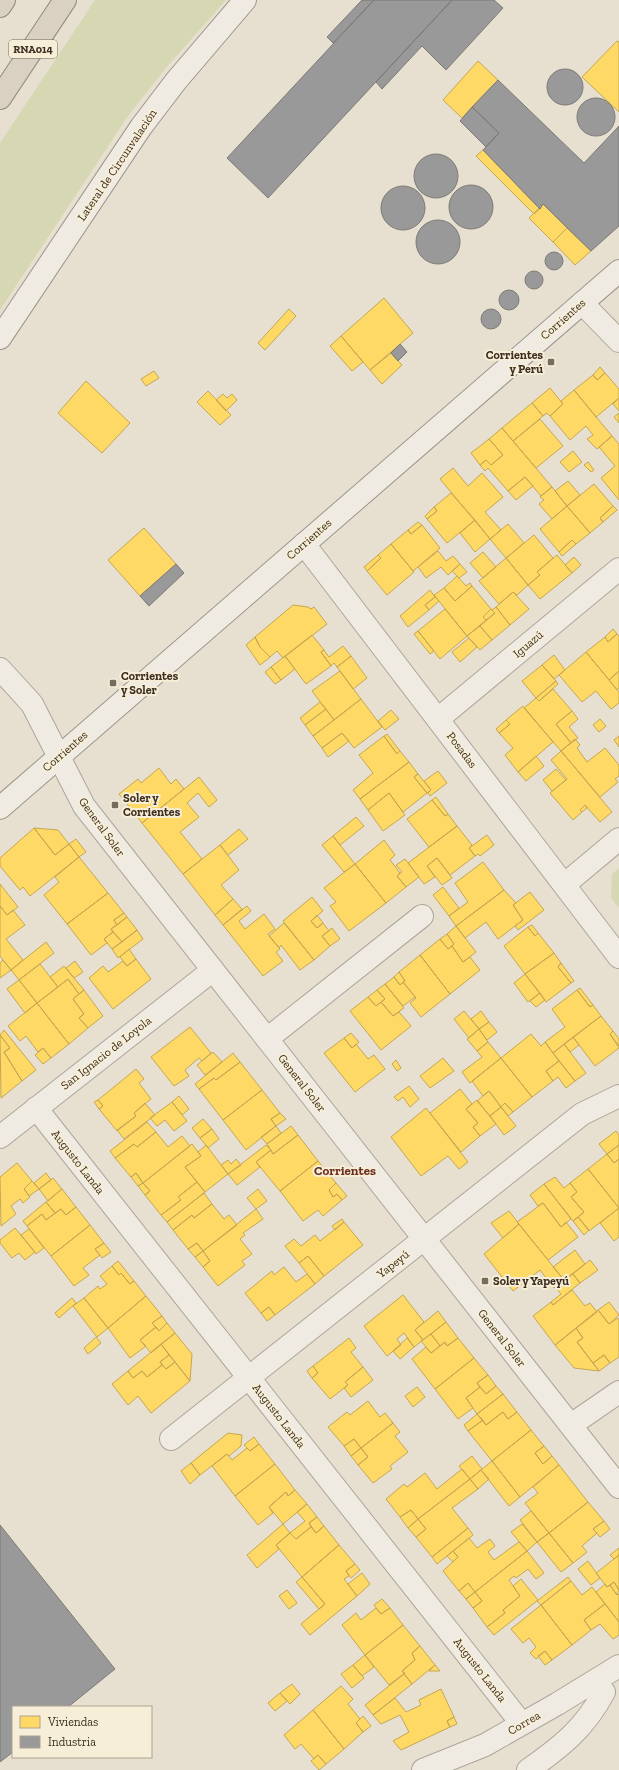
<svg xmlns="http://www.w3.org/2000/svg" width="619" height="1770" font-family="'Zilla Slab',serif">
<style>
.green{fill:#d6d7b3}
.homes{fill:#ffd966;stroke:#c5a651}
.industry{fill:#999;stroke:#7d7975}
.lines{fill:none;stroke-linecap:round;stroke-linejoin:round}
.street-casing{stroke:#ada599;stroke-width:24}
.secondary-casing{stroke:#9c958a;stroke-width:24}
.highway-casing{stroke:#928b80;stroke-width:24}
.street{stroke:#efebe3;stroke-width:22}
.secondary{stroke:#efebe3;stroke-width:22}
.highway{stroke:#dad1c2;stroke-width:22}
.poi-dot{fill:#786c5e;stroke:#f7eed8;stroke-width:1.5}
.labels{text-anchor:middle;stroke-width:4;stroke-linejoin:round;paint-order:stroke}
.shield{fill:#f7eed8;stroke:#756857;stroke-width:1}
.shield-label{font-size:11px;font-weight:bold;fill:#3d2e20}
.street-label{font-size:12px;fill:#3d2e20;stroke:#f7eed8}
.poi-label{font-size:12px;font-weight:bold;fill:#3d2e20;stroke:#f7eed8;text-anchor:start}
.neighbourhood-label{font-size:13px;font-weight:bold;fill:#6b2e1e;stroke:#f7eed8}
</style>
<rect width="100%" height="100%" fill="#e7e0d1"/>
<path class="green" d="M95,0H226L165,69L128,116L0,310V143Z
M619,868V908L611,898L612,874Z"/>
<path class="homes" d="M617,41L619,42V112L582,77Z
M478,61L498,80L462,118L443,100Z
M483,150L540,209L534,214L476,156Z
M543,204L567,228L553,242L529,218Z
M567,228L591,251L575,265L553,242Z
M384,298L413,333L370,370L341,336Z
M289,309L296,316L265,350L258,343Z
M341,336L363,362L352,371L330,346Z
M391,353L402,365L382,384L370,370Z
M600,367L605,373L597,380L593,375Z
M154,371L159,378L146,386L141,379Z
M605,373L619,389V398L596,417L574,390L593,375L597,380Z
M86,381L130,423L102,453L58,413Z
M550,388L563,404L550,416L547,413L543,416L532,403Z
M574,390L612,436L597,449L587,439L593,435L586,426L570,440L550,416L563,404L561,401Z
M208,391L231,415L220,425L197,402Z
M223,394L227,398L232,394L237,400L226,411L216,400Z
M619,398V411L613,404Z
M532,403L543,416L513,441L502,428Z
M619,413V423L614,417Z
M540,419L563,446L536,468L513,441Z
M502,428L552,487L541,496L525,477L508,491L488,468L485,471L480,465L486,460L491,465L503,455L489,439Z
M612,436L619,444V500L601,478L615,466L599,447Z
M489,439L503,455L491,465L486,460L480,465L471,453Z
M573,451L582,462L569,472L560,462Z
M588,462L594,470L591,472L584,465Z
M453,468L468,486L482,473L503,497L485,512L501,530L490,539L440,479Z
M525,477L533,486L516,500L508,491Z
M568,481L580,495L567,506L555,491Z
M594,484L613,506L600,518L603,522L590,533L567,506Z
M552,487L567,506L552,519L539,504L544,500L540,497Z
M451,493L475,520L447,543L427,519L437,511L434,507Z
M567,506L590,533L576,544L572,540L559,552L540,529Z
M613,506L617,510L603,522L600,518Z
M434,507L437,511L427,519L425,516Z
M475,520L490,539L475,552L460,533Z
M418,522L422,525L411,534L408,530Z
M508,524L524,543L506,558L490,539Z
M422,525L440,548L413,571L391,544L408,530L411,534Z
M144,528L176,564L140,596L108,560Z
M534,535L553,558L537,572L540,575L528,585L506,558Z
M572,540L576,544L562,556L559,552Z
M391,544L414,572L387,595L367,571L381,558L378,555Z
M438,551L446,561L453,556L460,564L448,575L441,567L426,578L418,567Z
M483,552L496,567L483,578L470,563Z
M378,555L381,558L367,571L364,567Z
M557,555L572,573L540,599L528,585L540,575L537,572Z
M574,557L581,565L572,573L565,565Z
M506,558L528,585L517,595L513,592L499,604L479,581Z
M460,564L467,572L459,578L452,571Z
M457,576L466,586L470,583L472,586L455,601L444,588Z
M472,586L491,609L483,617L486,620L467,636L434,595L444,588L455,601Z
M430,590L435,597L425,605L429,610L408,627L400,616Z
M513,592L529,609L510,625L496,607Z
M435,597L439,601L429,610L425,605Z
M293,605L308,607L311,609L314,607L327,624L283,658L277,651L270,657L260,647L255,637Z
M496,607L510,625L492,640L480,626L495,613L492,610Z
M445,609L467,636L440,659L418,631Z
M491,609L495,613L486,620L483,617Z
M480,626L492,640L480,650L467,636Z
M613,629L617,634L608,642L605,637Z
M418,631L434,651L430,654L414,634Z
M617,634L619,636V671L609,680L586,652L605,637L608,642Z
M312,635L324,650L321,652L331,666L306,684L285,656Z
M255,637L260,647L270,657L260,665L246,645Z
M469,638L477,647L460,662L452,652Z
M343,646L351,656L337,667L334,663L331,666L321,652L324,650L329,657Z
M586,652L619,692V703L611,709L596,691L582,702L559,675Z
M554,655L565,670L554,679L542,665Z
M285,656L295,669L281,680L271,667Z
M351,656L367,678L353,689L337,667Z
M542,665L556,681L536,698L522,681Z
M271,667L281,680L275,684L265,672Z
M340,671L361,699L334,720L312,691Z
M619,671V688L617,690L609,680Z
M556,681L558,684L539,701L536,698Z
M553,689L572,711L556,724L571,743L561,751L524,708L536,698L539,701Z
M361,699L382,727L354,748L342,733L322,748L313,736Z
M320,702L326,709L305,725L300,718Z
M523,706L553,742L518,772L505,755L513,748L499,733L510,724L506,720Z
M326,709L334,720L313,736L305,725Z
M391,710L399,719L385,730L378,721Z
M572,711L578,719L569,727L578,738L571,743L556,724Z
M600,719L606,726L599,732L593,725Z
M506,720L510,724L499,733L496,729Z
M342,733L349,741L328,757L322,748Z
M387,734L400,751L397,754L384,736Z
M384,736L397,754L400,751L409,762L360,799L353,790L373,773L359,755Z
M619,736V747L614,740Z
M575,739L580,745L577,748L587,762L605,748L619,765V776L615,779L618,782L600,797L561,751Z
M561,751L612,812L600,822L585,805L580,810L582,812L573,820L550,793L567,779L551,760Z
M536,756L544,766L526,781L518,772Z
M409,762L418,774L414,777L427,793L403,812L389,793L368,810L360,799Z
M159,768L171,784L176,779L184,789L142,823L119,794L138,779L141,783Z
M556,769L566,780L552,791L543,780Z
M438,771L447,783L430,796L428,793L431,790L424,781Z
M418,774L431,790L427,793L414,777Z
M199,777L217,800L209,807L198,793L187,803L199,817L180,832L202,859L183,874L142,823Z
M389,793L405,815L383,831L368,810Z
M436,797L448,814L445,816L432,800Z
M432,800L445,816L448,814L457,826L429,847L407,819Z
M585,805L587,808L582,812L580,810Z
M356,817L364,826L340,845L333,836Z
M457,826L472,845L469,848L475,856L450,875L437,858L427,866L435,877L424,884L408,863Z
M34,828L55,855L69,844L79,857L30,896L23,887L20,890L0,866V858Z
M34,828L58,830L69,844L55,855Z
M239,829L248,839L228,855L220,845Z
M487,835L494,845L480,856L478,854L475,856L469,848Z
M333,836L355,864L344,872L322,845Z
M76,839L86,852L79,857L69,844Z
M384,840L395,855L390,860L400,873L397,876L406,887L386,903L355,864Z
M220,845L239,870L221,885L233,899L215,915L183,874Z
M79,857L108,893L67,924L44,895L59,882L55,877Z
M437,858L452,878L442,885L427,866Z
M405,859L419,877L406,887L397,876L402,872L396,865Z
M483,862L504,890L456,926L449,916L468,902L455,883Z
M355,864L386,903L349,931L330,906L336,902L324,888Z
M0,884L18,907L7,915L0,906Z
M443,887L459,908L449,916L433,895Z
M504,890L516,903L513,905L523,920L498,939L486,922L465,938L456,926Z
M530,892L544,910L518,930L515,926L523,920L513,905Z
M108,893L124,913L114,920L117,925L111,929L113,932L104,939L107,943L91,955L67,924Z
M312,897L323,911L311,921L317,928L323,923L329,931L322,936L330,946L314,960L283,921Z
M233,899L242,909L223,925L215,915Z
M0,906L7,915L13,910L25,925L6,939L23,960L11,970L0,956Z
M247,906L251,911L239,921L245,929L264,914L275,929L268,934L280,949L276,952L283,961L263,976L223,925Z
M124,913L127,917L117,925L114,920Z
M317,915L323,923L317,928L311,921Z
M127,917L137,930L122,942L111,929Z
M284,923L314,960L300,970L281,945L279,948L269,936Z
M532,925L538,933L535,936L528,927Z
M456,926L476,952L463,962L452,946L454,944L447,934Z
M528,927L535,936L538,933L554,953L525,974L504,946Z
M332,928L340,939L330,946L322,936Z
M137,930L143,939L118,958L112,949Z
M113,932L122,942L112,949L104,939Z
M447,934L454,944L448,949L440,939Z
M440,939L448,949L452,946L463,962L470,957L480,970L450,994L420,955Z
M46,942L54,953L19,980L11,970Z
M129,949L136,959L127,966L120,957Z
M554,953L561,963L558,967L571,983L546,1002L525,974Z
M420,955L450,994L421,1017L410,1003L416,998L403,982L405,981L399,972Z
M136,959L151,979L113,1009L89,978L103,966L108,972L123,961L127,966Z
M3,960L11,970L0,978V963Z
M75,961L83,972L74,978L66,968Z
M561,963L574,981L571,983L558,967Z
M40,964L58,987L37,1003L19,980Z
M64,966L84,990L79,994L68,979L58,987L50,977Z
M399,972L405,981L400,985L394,977Z
M525,974L540,993L528,1002L514,983Z
M394,977L400,985L403,982L415,997L403,1006L385,984Z
M68,979L79,994L73,999L84,1014L79,1018L88,1028L69,1044L37,1003Z
M19,980L37,1003L25,1013L7,989Z
M385,984L404,1008L393,1016L381,1002L385,999L377,990Z
M580,988L593,1005L590,1007L577,990Z
M84,990L103,1016L88,1028L79,1018L84,1014L73,999Z
M377,990L385,999L376,1006L368,997Z
M577,990L590,1007L593,1005L601,1016L553,1053L545,1042L565,1027L552,1009Z
M540,993L545,1000L536,1007L530,1001Z
M368,997L376,1006L381,1002L393,1016L399,1012L411,1026L381,1050L350,1011Z
M37,1003L69,1044L51,1058L43,1048L38,1052L26,1036L20,1041L8,1026Z
M464,1011L479,1029L469,1038L454,1019Z
M481,1011L489,1022L479,1029L471,1019Z
M601,1016L613,1031L610,1034L619,1048L595,1066L573,1037Z
M489,1022L497,1032L487,1040L479,1029Z
M190,1027L211,1053L202,1061L199,1058L185,1070L189,1076L174,1086L151,1057Z
M479,1029L488,1042L477,1051L467,1039Z
M4,1030L36,1070L22,1081L4,1052L10,1048L0,1035Z
M613,1031L619,1039V1046L610,1034Z
M351,1033L359,1042L352,1048L344,1038Z
M531,1034L541,1046L545,1042L559,1061L546,1071L553,1081L532,1097L501,1058Z
M0,1035L10,1048L4,1052L22,1081L1,1098Z
M573,1037L579,1045L570,1052L564,1044Z
M344,1038L352,1048L356,1044L368,1059L374,1055L385,1069L355,1092L324,1053Z
M488,1042L501,1058L470,1083L462,1072L482,1057L477,1051Z
M564,1044L586,1073L575,1081L553,1053Z
M43,1048L51,1058L43,1064L35,1055Z
M213,1052L222,1062L205,1075L197,1065Z
M233,1053L240,1062L216,1080L214,1078L199,1089L195,1084Z
M443,1058L454,1071L430,1088L420,1076Z
M501,1058L532,1097L513,1112L505,1103L501,1107L489,1091L483,1096L472,1081Z
M396,1060L401,1068L397,1071L392,1064Z
M559,1061L575,1081L566,1088L558,1077L553,1081L546,1071Z
M240,1062L262,1090L223,1120L199,1089L214,1078L216,1080Z
M136,1069L144,1079L139,1083L151,1099L134,1113L136,1116L117,1131L99,1109L103,1106L98,1100Z
M409,1086L419,1099L410,1107L403,1097L398,1101L394,1097Z
M460,1089L472,1104L466,1109L478,1123L473,1127L480,1136L461,1152L430,1113Z
M262,1090L280,1113L271,1119L276,1126L246,1150L223,1120Z
M489,1091L501,1107L490,1116L477,1101Z
M179,1096L189,1109L182,1115L172,1102Z
M98,1100L103,1106L99,1109L94,1102Z
M477,1100L496,1124L480,1136L473,1127L478,1123L466,1109Z
M172,1102L187,1121L174,1131L165,1120L157,1126L150,1118Z
M145,1103L155,1115L124,1139L117,1130L136,1116L134,1113Z
M505,1103L513,1112L508,1116L501,1107Z
M501,1107L516,1126L504,1135L490,1116Z
M426,1108L468,1162L459,1169L448,1156L421,1176L391,1137Z
M280,1113L286,1119L276,1126L271,1119Z
M203,1119L212,1129L200,1138L192,1128Z
M147,1122L156,1132L137,1147L134,1144L115,1158L110,1151Z
M276,1126L281,1133L267,1144L261,1137Z
M291,1126L298,1135L273,1154L267,1144Z
M212,1129L219,1139L208,1148L200,1138Z
M616,1131L619,1135V1145L607,1154L599,1144Z
M156,1132L168,1147L182,1136L190,1146L143,1183L136,1173L131,1177L115,1158L134,1144L137,1147Z
M298,1135L318,1161L280,1191L256,1162L271,1150L273,1154Z
M192,1144L201,1156L185,1167L197,1182L178,1197L181,1200L161,1215L145,1195L150,1191L143,1183Z
M206,1145L228,1174L205,1192L185,1167L201,1156L198,1152Z
M266,1145L271,1150L256,1162L260,1167L237,1185L228,1174Z
M619,1145V1159L614,1163L607,1154Z
M607,1154L614,1163L619,1159V1208L588,1169Z
M236,1159L241,1165L228,1174L221,1165L228,1160L231,1164Z
M318,1161L336,1183L329,1190L333,1197L337,1194L342,1200L323,1216L318,1210L303,1221L280,1191Z
M17,1163L32,1181L24,1189L30,1197L23,1203L20,1199L11,1206L16,1214L1,1226L0,1177Z
M588,1169L619,1208L589,1231L578,1217L584,1212L571,1197L577,1192L570,1183Z
M46,1173L51,1180L39,1189L34,1183Z
M136,1173L143,1183L138,1186L131,1177Z
M555,1177L564,1188L570,1183L577,1192L571,1197L584,1212L573,1221L544,1184Z
M53,1178L62,1189L48,1201L39,1189Z
M32,1181L39,1189L29,1196L24,1189Z
M197,1182L205,1192L167,1222L161,1215L181,1200L178,1197Z
M143,1183L150,1191L145,1195L138,1186Z
M336,1183L347,1196L342,1200L337,1194L333,1197L329,1190Z
M544,1184L571,1219L561,1227L543,1203L538,1206L530,1195Z
M62,1189L76,1207L66,1215L61,1209L55,1213L46,1202Z
M258,1189L267,1201L256,1209L247,1198Z
M204,1193L212,1204L194,1218L192,1215L173,1230L167,1222Z
M46,1202L55,1213L46,1220L42,1214L27,1226L23,1221Z
M543,1203L561,1227L566,1222L578,1237L548,1260L517,1222Z
M212,1204L224,1219L229,1215L237,1225L203,1251L197,1243L188,1249L173,1230L192,1215L194,1218Z
M76,1207L90,1225L51,1256L27,1226L42,1214L46,1220L61,1209L66,1215Z
M619,1208V1237L614,1241L600,1223Z
M256,1209L263,1219L243,1233L245,1235L240,1239L252,1254L242,1261L245,1265L218,1286L203,1267L210,1261L203,1251Z
M509,1211L519,1224L503,1238L491,1223Z
M578,1217L589,1230L584,1235L573,1221Z
M342,1219L344,1222L335,1230L332,1226Z
M344,1222L363,1245L324,1276L308,1256L299,1263L285,1246L294,1239L301,1246L315,1235L320,1241Z
M519,1224L564,1280L554,1288L540,1270L513,1291L484,1254Z
M90,1225L104,1243L95,1249L100,1255L83,1268L89,1275L74,1286L51,1256Z
M15,1228L35,1252L25,1260L19,1253L12,1258L0,1243V1240Z
M29,1229L44,1248L36,1254L21,1235Z
M104,1243L111,1252L102,1258L95,1249Z
M197,1243L203,1251L195,1257L188,1249Z
M575,1250L585,1264L564,1280L553,1267Z
M203,1251L210,1261L203,1267L195,1257Z
M308,1256L324,1276L315,1284L299,1263Z
M590,1260L598,1270L580,1283L573,1274Z
M118,1261L134,1281L130,1284L121,1273L119,1275L112,1266Z
M112,1266L119,1275L121,1273L130,1284L134,1281L146,1296L108,1328L84,1298L98,1286L100,1289L107,1284L100,1276Z
M284,1267L296,1282L307,1274L315,1284L275,1315L269,1307L261,1313L245,1293L272,1271L274,1275Z
M573,1274L580,1283L553,1305L551,1302L561,1294L555,1287Z
M572,1290L585,1306L590,1303L597,1312L555,1345L533,1316L551,1302L553,1305Z
M403,1295L424,1322L415,1330L423,1340L414,1347L404,1333L397,1339L401,1345L387,1356L364,1326Z
M146,1296L162,1316L152,1323L156,1327L140,1340L146,1346L130,1358L108,1328Z
M72,1298L76,1303L59,1318L55,1313Z
M84,1298L108,1328L97,1337L73,1306Z
M609,1302L619,1315L609,1324L598,1310Z
M269,1307L275,1315L267,1321L261,1313Z
M598,1310L609,1324L618,1318L619,1320V1357L610,1363L604,1355L593,1363L577,1342L583,1338L576,1328Z
M438,1311L446,1322L423,1340L415,1330Z
M162,1316L167,1323L159,1331L152,1323Z
M446,1322L458,1338L447,1346L445,1342L440,1346L431,1334Z
M167,1323L175,1333L151,1353L140,1340L156,1327L159,1331Z
M576,1328L583,1338L577,1342L599,1371L574,1368L555,1345Z
M175,1333L192,1354L190,1381L161,1344Z
M431,1334L440,1346L431,1353L421,1341Z
M96,1337L101,1343L88,1354L84,1348Z
M349,1338L356,1348L351,1352L363,1367L345,1382L348,1385L330,1399L312,1378L318,1373L313,1366Z
M407,1338L414,1347L400,1359L393,1351Z
M458,1338L474,1358L435,1389L412,1359L426,1347L431,1353L445,1342L447,1346Z
M161,1344L169,1355L160,1362L162,1365L147,1377L142,1371L133,1378L128,1371Z
M169,1355L175,1362L166,1369L160,1362Z
M604,1355L610,1363L599,1371L593,1363Z
M474,1358L488,1375L477,1383L480,1387L466,1398L473,1408L458,1419L435,1389Z
M175,1362L190,1381L151,1413L138,1396L128,1405L112,1384L128,1371L133,1378L142,1371L147,1377L162,1365L166,1369Z
M313,1366L318,1373L312,1378L307,1371Z
M363,1367L373,1380L351,1397L344,1388L348,1385L345,1382Z
M488,1375L496,1386L486,1394L477,1383Z
M496,1386L503,1394L477,1414L466,1398L480,1387L486,1394Z
M417,1387L425,1397L413,1407L405,1396Z
M503,1394L517,1412L508,1419L503,1412L486,1425L477,1414Z
M368,1401L380,1417L385,1413L393,1423L361,1448L354,1439L344,1446L328,1427L347,1412L350,1415Z
M503,1412L508,1419L517,1412L531,1430L492,1461L468,1431L483,1420L486,1425Z
M477,1414L483,1420L468,1431L464,1425Z
M393,1423L400,1432L395,1436L408,1452L390,1466L392,1469L373,1483L358,1465L368,1457L361,1448Z
M531,1430L544,1446L535,1453L543,1464L552,1456L559,1465L520,1497L492,1461Z
M228,1433L242,1435L241,1446L229,1456L227,1454L200,1475L191,1463Z
M254,1437L259,1444L250,1451L244,1445Z
M354,1439L361,1448L351,1456L344,1446Z
M259,1444L275,1464L235,1496L212,1466L227,1454L232,1460L247,1448L250,1451Z
M544,1446L552,1456L543,1464L535,1453Z
M361,1448L368,1457L358,1465L351,1456Z
M472,1456L482,1469L470,1479L459,1466Z
M492,1461L520,1497L509,1506L481,1470Z
M191,1463L200,1475L190,1484L181,1471Z
M275,1464L295,1490L288,1496L286,1492L269,1507L273,1513L258,1525L235,1496Z
M559,1465L588,1502L549,1533L525,1503L538,1493L533,1487Z
M462,1469L470,1479L418,1519L411,1510L400,1517L386,1499L404,1484L407,1487L425,1473L437,1489Z
M481,1470L489,1479L478,1489L470,1479Z
M470,1479L478,1489L452,1508L468,1528L432,1557L416,1537L426,1529L418,1519Z
M295,1490L307,1504L283,1524L269,1507L286,1492L288,1496Z
M588,1502L604,1521L593,1529L597,1533L582,1546L587,1552L573,1563L549,1533Z
M307,1504L317,1517L309,1523L311,1527L296,1539L290,1533L305,1521L297,1512Z
M411,1510L418,1519L408,1528L400,1517Z
M531,1511L549,1533L537,1542L520,1520Z
M317,1517L324,1526L316,1533L309,1523Z
M418,1519L426,1529L416,1537L408,1528Z
M604,1521L610,1529L600,1537L593,1529Z
M283,1524L290,1533L276,1545L279,1549L257,1568L247,1555Z
M522,1524L537,1542L527,1551L511,1532Z
M324,1526L339,1545L302,1577L276,1545L290,1533L296,1539L311,1527L316,1533Z
M468,1528L473,1535L437,1564L432,1557Z
M549,1533L573,1563L561,1572L537,1542Z
M469,1538L477,1548L490,1539L495,1546L488,1552L494,1560L519,1542L527,1551L475,1592L468,1583L459,1591L443,1571L458,1557L453,1551Z
M339,1545L355,1564L346,1571L349,1576L344,1579L357,1596L310,1635L301,1624L325,1604L302,1577Z
M619,1548V1555L614,1559L610,1555Z
M453,1551L458,1557L453,1562L447,1556Z
M527,1551L544,1573L536,1579L528,1569L516,1578L514,1576L509,1580L520,1596L503,1610L505,1613L487,1627L473,1608L482,1601L475,1592Z
M619,1555V1590L614,1582L607,1587L596,1573Z
M588,1561L600,1578L591,1585L578,1569Z
M355,1564L360,1570L351,1578L346,1571Z
M362,1573L370,1584L357,1596L348,1584Z
M302,1577L325,1604L319,1609L296,1582Z
M568,1577L571,1581L541,1605L537,1601Z
M521,1579L538,1600L494,1635L487,1627L505,1613L503,1610L520,1596L513,1586Z
M571,1581L582,1595L592,1587L605,1604L584,1620L591,1630L572,1645L541,1605Z
M614,1582L619,1590L617,1595L610,1585Z
M468,1583L475,1592L466,1599L459,1591Z
M605,1584L607,1587L610,1585L617,1595L619,1594V1622L596,1592Z
M287,1590L297,1603L289,1609L279,1596Z
M475,1592L482,1601L473,1608L466,1599Z
M382,1599L390,1608L381,1614L374,1605Z
M605,1604L619,1622V1635L613,1639L600,1624L591,1630L584,1620Z
M541,1605L572,1645L552,1660L545,1651L536,1659L530,1653L536,1647L529,1638L523,1643L511,1629Z
M376,1608L381,1614L390,1608L403,1625L365,1655L342,1625L356,1613L361,1620Z
M403,1625L420,1646L412,1653L415,1660L402,1671L405,1673L389,1685L365,1655Z
M420,1646L435,1665L412,1684L402,1671L415,1660L412,1653Z
M545,1651L552,1660L545,1665L538,1656Z
M365,1655L374,1667L362,1676L353,1665Z
M353,1665L364,1678L352,1688L341,1674Z
M435,1665L440,1671H429Z
M404,1674L412,1684L373,1715L365,1705Z
M292,1684L300,1694L290,1704L280,1693Z
M341,1686L353,1699L348,1704L360,1719L356,1723L363,1732L344,1749L313,1710Z
M441,1689L454,1717L447,1721L450,1727L401,1750L393,1741L409,1732L400,1715L381,1724L373,1715L395,1698L406,1712L421,1705L419,1700Z
M280,1693L287,1701L275,1711L268,1703Z
M313,1710L344,1749L326,1764L318,1755L314,1759L301,1744L295,1749L284,1735Z
M363,1716L371,1726L363,1732L356,1723Z
M454,1717L457,1724L450,1727L447,1721Z
M318,1755L326,1764L319,1770L311,1761Z"/>
<path class="industry" d="M362,0H374L333,43L327,37Z
M374,0H452L268,198L227,158Z
M452,0H494L503,8L446,70L422,46L382,89L376,82Z
M547 87a18 18 0 1 1 36 0a18 18 0 1 1-36 0Z
M498,80L584,163L619,126V226L591,251L543,204L540,209L483,150L499,133L472,107Z
M577 117a19 19 0 1 1 38 0a19 19 0 1 1-38 0Z
M472,107L499,133L486,147L460,121Z
M414 176a22 22 0 1 1 44 0a22 22 0 1 1-44 0Z
M449 207a22 22 0 1 1 44 0a22 22 0 1 1-44 0Z
M381 208a22 22 0 1 1 44 0a22 22 0 1 1-44 0Z
M416 242a22 22 0 1 1 44 0a22 22 0 1 1-44 0Z
M545 261a9 9 0 1 1 18 0a9 9 0 1 1-18 0Z
M525 280a9 9 0 1 1 18 0a9 9 0 1 1-18 0Z
M499 300a10 10 0 1 1 20 0a10 10 0 1 1-20 0Z
M481 319a10 10 0 1 1 20 0a10 10 0 1 1-20 0Z
M400,344L407,352L398,361L391,353Z
M176,564L184,573L149,606L140,596Z
M0,1525L115,1669L68,1707H13V1752L0,1762Z"/>
<g class="lines">
<defs>
<path id="street" d="M582,303L619,341
M304,544L619,957
M0,669L32,704L84,806L619,1487
M438,719L619,569
M564,885L619,839
M267,1039L422,916
M36,1108L522,1724
M0,1137L213,970
M571,1425L619,1392
M171,1439L582,1114L619,1096
M423,1770L485,1745L557,1704L619,1666
M528,1770C561,1747 585,1728 604,1692"/>
<path id="secondary" d="M0,338L141,127L176,81L245,0
M0,808L619,271"/>
<path id="highway" d="M0,6L4,0
M0,98L65,0"/>
</defs>
<use href="#street" class="street-casing"/>
<use href="#secondary" class="secondary-casing"/>
<use href="#highway" class="highway-casing"/>
<use href="#street" class="street"/>
<use href="#secondary" class="secondary"/>
<use href="#highway" class="highway"/>
</g>
<g class="poi-dot">
<rect x="547" y="358" width="8" height="8" rx="2"/>
<rect x="109" y="679" width="8" height="8" rx="2"/>
<rect x="111" y="801" width="8" height="8" rx="2"/>
<rect x="481" y="1277" width="8" height="8" rx="2"/>
</g>
<g class="labels">
<rect class="shield" x="9" y="40" width="48" height="18" rx="3"/>
<g class="shield-label">
<text x="33" y="53">RNA014</text>
</g>
<g class="street-label">
<text transform="translate(117 165) rotate(-56)" y="4">Lateral de Circunvalación</text>
<text transform="translate(563 319) rotate(-41)" y="4">Corrientes</text>
<text transform="translate(309 539) rotate(-41)" y="4">Corrientes</text>
<text transform="translate(528 644) rotate(-40)" y="4">Iguazú</text>
<text transform="translate(462 750) rotate(53)" y="4">Posadas</text>
<text transform="translate(65 751) rotate(-41)" y="4">Corrientes</text>
<text transform="translate(102 827) rotate(54)" y="4">General Soler</text>
<text transform="translate(106 1053) rotate(-38)" y="4">San Ignacio de Loyola</text>
<text transform="translate(302 1083) rotate(52)" y="4">General Soler</text>
<text transform="translate(78 1162) rotate(52)" y="4">Augusto Landa</text>
<text transform="translate(393 1264) rotate(-38)" y="4">Yapeyú</text>
<text transform="translate(502 1338) rotate(52)" y="4">General Soler</text>
<text transform="translate(279 1416) rotate(52)" y="4">Augusto Landa</text>
<text transform="translate(480 1670) rotate(52)" y="4">Augusto Landa</text>
<text transform="translate(524 1723) rotate(-30)" y="4">Correa</text>
</g>
<g class="poi-label">
<text x="543" y="359" text-anchor="end">Corrientes<tspan x="543" dy="14">y Perú</tspan></text>
<text x="121" y="680">Corrientes<tspan x="121" dy="14">y Soler</tspan></text>
<text x="123" y="802">Soler y<tspan x="123" dy="14">Corrientes</tspan></text>
<text x="493" y="1285">Soler y Yapeyú</text>
</g>
<g class="neighbourhood-label">
<text x="345" y="1175">Corrientes</text>
</g>
</g>
<rect x="12" y="1706" width="140" height="52" fill="#f7eed8" stroke="#ada18e"/>
<rect x="20" y="1716" width="20" height="12" fill="#ffd966" stroke="#ada18e"/>
<text x="48" y="1726" font-size="12" fill="#3d2e20">Viviendas</text>
<rect x="20" y="1736" width="20" height="12" fill="#999999" stroke="#ada18e"/>
<text x="48" y="1746" font-size="12" fill="#3d2e20">Industria</text>
</svg>
